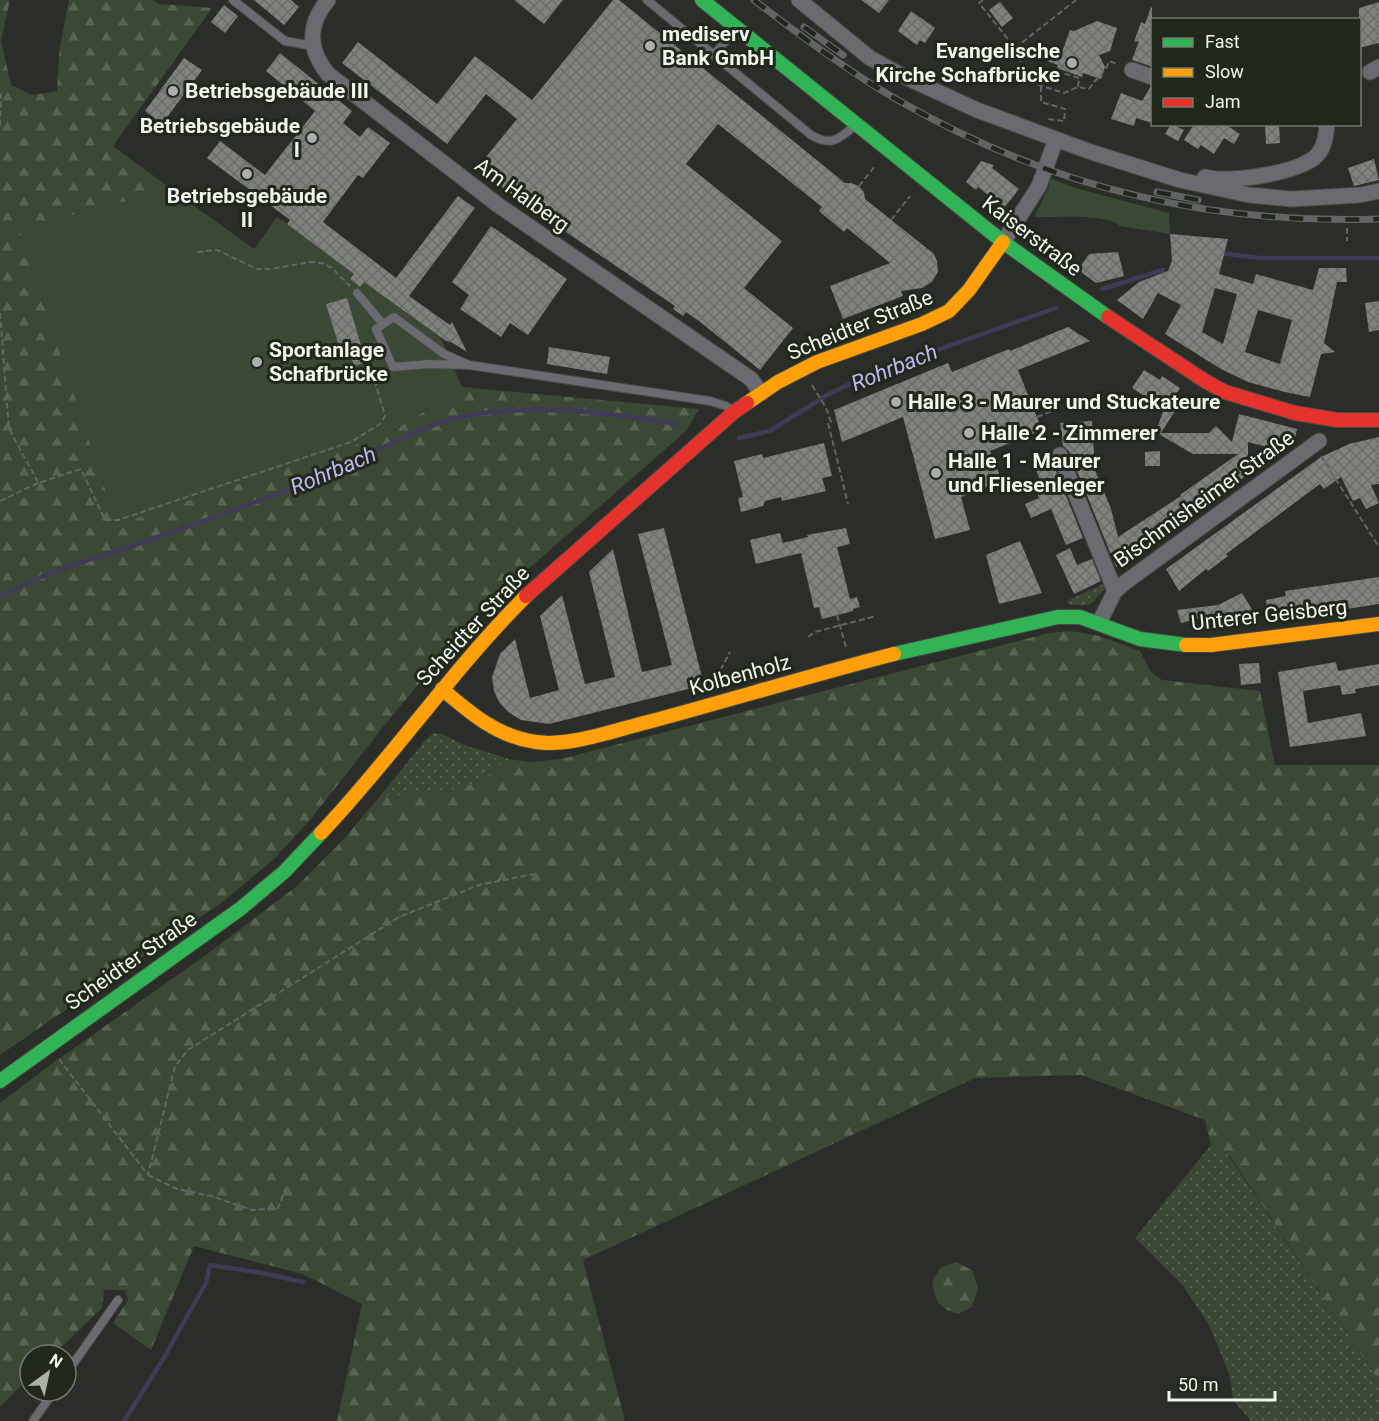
<svg xmlns="http://www.w3.org/2000/svg" width="1379" height="1421" font-family="Roboto,sans-serif">
<style>
.grass{fill:url(#grass-dots)}
.forest{fill:url(#forest-firs)}
.green{fill:#3b4833}
.lines{fill:none;stroke-linecap:round;stroke-linejoin:round}
.stream{stroke:#3f3b56;stroke-width:4.5}
.building{fill:url(#building-cross-hatch);fill-rule:evenodd}
.lane-casing{stroke:#474944;stroke-width:10}
.street-casing{stroke:#474944;stroke-width:17}
.fast-casing{stroke:#474944;stroke-width:16}
.slow-casing{stroke:#474944;stroke-width:16}
.jam-casing{stroke:#474944;stroke-width:16}
.path{stroke:#626465;stroke-width:2;stroke-dasharray:6 3;stroke-linecap:butt}
.lane{stroke:#6a6a70;stroke-width:8}
.street{stroke:#6a6a70;stroke-width:15}
.fast{stroke:#30b455;stroke-width:14}
.slow{stroke:#ff9f0a;stroke-width:14}
.jam{stroke:#e5322d;stroke-width:14}
.rail-casing{stroke:#636565;stroke-width:7}
.rail{stroke:#20271b;stroke-width:4.5;stroke-dasharray:14;stroke-linecap:butt}
.poi-dot{fill:#abb0a8;stroke:#20271b;stroke-width:2}
.labels{text-anchor:middle;stroke-width:6;stroke-linejoin:round;paint-order:stroke}
.poi-label{font-size:21px;font-weight:bold;fill:#f0f6ed;stroke:#20271b;text-anchor:start}
.street-label{font-size:21px;fill:#f0f6ed;stroke:#20271b}
.water-label{font-size:22px;font-style:italic;fill:#c1b7f1;stroke:#20271b}
</style>
<defs>
<pattern id="grass-dots" width="8" height="8" patternUnits="userSpaceOnUse" patternTransform="scale(1.5)"><rect width="8" height="8" fill="#3b4833"/><path d="M2 2h.1M6 6h.1" fill="none" stroke="#586351" stroke-width="1.8" stroke-linecap="round"/></pattern>
<pattern id="forest-firs" width="22" height="20" patternUnits="userSpaceOnUse" patternTransform="scale(1.5)"><rect width="22" height="20" fill="#3b4833"/><path d="M5 1l3.5 6h-7zM16 11l3.5 6h-7z" fill="#586351"/></pattern>
<pattern id="building-cross-hatch" width="8" height="8" patternUnits="userSpaceOnUse" patternTransform="scale(1.5)"><rect width="8" height="8" fill="#7f827c"/><path d="M0 0l8 8M0 8l8-8" fill="none" stroke="#696c67"/></pattern>
</defs>
<rect width="100%" height="100%" fill="#2b2e28"/>
<path class="grass" d="M1105,583L1107,587C1090,604 1094,608 1068,604L1067,601Z
M434,733L442,734L467,746L509,759C499,766 489,776 478,781C447,796 414,795 381,795L427,738Z
M1211,1145L1228,1155L1379,1381V1421H1251L1233,1400L1230,1376L1209,1325L1184,1287L1135,1238Z"/>
<path class="forest" d="M0,0H10L1,41L11,85L32,95L57,91L59,53L69,0H153L159,4L212,8L113,146L171,189L19,230L390,433L462,387L699,409L686,431L477,614L387,722L310,820L274,859L224,901L0,1055Z
M1071,631L1099,636L1140,651L1150,671L1162,680L1260,691L1275,765H1379V1381L1229,1155L1211,1145L1205,1120L1081,1075L975,1078L583,1260L625,1421H337L362,1304L303,1274L194,1246L151,1350L113,1323L128,1300L125,1290H104L102,1308L53,1355H30V1377L0,1407V1103L53,1063L206,955L297,886L343,840L381,795C414,795 447,796 478,781C489,776 499,766 509,759L532,762L561,759L1049,633Z
M956,1262L972,1270L978,1288L972,1307L958,1314C937,1307 937,1303 932,1282L940,1268Z"/>
<path class="green" d="M1048,177L1072,187L1169,213L1170,234L1120,226C1106,213 1054,218 1034,217L1049,187Z
M171,189L254,249L277,217L287,224L441,338L462,387L390,433L117,525L19,229Z"/>
<g class="lines">
<path class="stream" d="M1220,253L1259,258H1379
M1102,289L1163,270
M739,438L770,431L827,395L875,372L1056,308
M0,597C42,573 89,560 135,545C185,528 235,510 285,491C313,480 341,468 368,455C394,442 428,424 456,418C529,402 604,412 677,424
M124,1421L162,1361L206,1283L210,1265L262,1273L303,1282"/>
</g>
<path class="building" d="M254,0H291L299,7L284,25Z
M514,0H563L544,24Z
M613,0H619L845,183H851L859,186L864,192L865,199L934,254L937,261L938,272L932,282L922,288L901,291L903,296L843,319L830,286L890,263L847,228L844,232L819,211L822,207L718,124L686,164L782,241L744,288L793,328L760,370L699,321L686,312L683,316L673,309L675,306L560,228L559,230L477,168L517,119L486,94L447,144L342,63L358,42L437,104L475,56L532,100Z
M861,0H889L879,13Z
M1000,2L1013,18L1002,27L989,10Z
M1379,2V43L1359,48V8Z
M224,5L238,16L225,33L211,22Z
M1151,7L1152,8V59L1150,66L1132,60L1139,41L1134,42L1141,22L1145,24Z
M911,11L935,28L925,43L920,40L917,45L898,31Z
M1097,21L1117,28L1110,51L1099,55L1105,67L1101,79L1083,73L1082,77L1057,68L1058,65L1047,61L1051,49L1062,52L1070,30L1074,31Z
M280,53L352,111L343,123L360,137L368,127L390,143L363,178L358,175L323,222L396,278L458,196L475,208L409,296L450,325L452,322L467,352L451,342L446,341L364,282L360,287L350,279L354,274L287,224L290,220L207,158L220,141L265,175L315,111L266,71Z
M184,58L202,70L162,124L145,111Z
M1151,86L1152,123L1136,118L1134,126L1111,119L1121,93L1142,101Z
M1171,124L1184,130L1178,141L1165,134Z
M1194,124H1225L1240,134L1234,144L1224,138L1214,154L1201,145L1198,149L1184,140Z
M1265,124H1279L1280,143L1266,144Z
M1374,159L1379,180L1354,186L1348,168Z
M981,161L994,165L992,168L1019,189L1004,208L978,187L976,190L966,182Z
M491,226L567,279L528,335L510,323L501,337L460,309L469,295L452,282Z
M1170,234L1228,239L1219,274L1253,284L1256,274L1313,290L1319,268H1346L1347,282H1337L1324,343L1335,352L1321,354L1310,397L1285,392L1248,382L1221,369L1165,334L1181,305L1158,293L1143,319L1117,300L1139,282L1168,271L1172,261ZM1215,288L1237,294L1223,344L1202,332ZM1258,310L1292,320L1280,364L1245,352Z
M1118,252L1124,276L1096,283L1078,270L1089,254Z
M347,298L366,362L354,366L350,353L342,356L326,304Z
M1379,301V330L1369,332L1365,303Z
M1068,327L1090,341L1018,370L1042,430L990,451L1002,481L961,497L970,530L935,539L903,417L842,442L834,410L948,363L952,372L1009,349L1010,351Z
M549,347L610,357L607,374L547,364Z
M1144,370L1160,380L1162,376L1180,388L1171,402L1178,406L1161,433H1209L1216,426L1232,442L1239,414L1297,429L1294,443L1283,451L1248,442V474L1187,520L1116,567L1069,451L1063,446L1060,423L1092,421L1095,470L1111,509L1118,537L1181,496L1180,495L1238,454H1193L1157,433H1159L1156,431L1164,409L1132,388Z
M1379,437V484L1371,485L1379,503L1366,509L1360,498L1353,501L1341,477L1324,489L1320,484L1226,554L1228,556L1208,571L1206,569L1179,591L1166,569L1321,457L1349,444Z
M824,443L832,476L822,478L826,491L782,501L781,497L765,501L763,506L741,512L738,498L743,497L734,461L762,454L763,458Z
M1160,451V466H1145V452Z
M1050,456L1083,538L1066,545L1051,509L1031,518L1025,504L1039,498L1033,483L1040,480L1033,463Z
M664,528L704,685L549,724L521,720L508,712L499,702L494,691L492,677L500,654L515,639L530,698L559,690L540,616L562,595L585,684L615,677L589,572L613,549L642,672L672,665L638,534Z
M846,528L850,544L837,547L850,599L857,597L860,607L853,609V611L822,619L819,607L814,608L801,553L756,564L750,540L780,533L783,543L808,537L807,535Z
M1020,541L1042,593L999,604L986,555Z
M1070,548L1077,565L1092,559L1101,581L1074,594L1056,555Z
M1379,577V604L1269,621L1266,600L1286,596L1285,591Z
M1242,593L1256,616L1237,627L1235,624L1202,628L1201,618L1181,623L1177,610L1218,605Z
M1336,662L1338,671L1379,664V685L1355,689L1356,693L1342,695L1340,685L1303,691L1308,723L1361,713L1366,736L1290,747L1278,672Z
M1259,663L1261,683L1241,685L1239,664Z"/>
<g class="lines">
<defs>
<path id="lane" d="M233,0L285,41L313,46
M647,0L811,135C832,147 838,139 855,126
M714,55L735,29
M357,293L383,324
M469,365L428,364L393,367L376,329L394,317L444,354L469,365L710,401L726,406L733,411
M66,1374L118,1300
M33,1421L54,1391"/>
<path id="street" d="M328,0C307,25 308,49 328,74L498,205L751,379L761,393
M799,0L870,58L901,75L977,110L1091,152L1180,180L1249,195L1292,199L1360,195L1379,191
M1132,70L1152,77
M1370,72L1379,67
M1205,177C1231,183 1292,174 1314,158C1324,150 1326,137 1327,124
M1003,242L1039,186L1056,139
M1060,455L1115,591
M1099,623L1115,591L1123,584L1319,441"/>
<path id="fast" d="M702,0L1003,242L1108,317
M894,654L1058,617H1080L1140,639L1186,645
M0,1081L240,909L284,872L321,833"/>
<path id="slow" d="M747,403L778,382L817,362L922,324L949,311L969,290L1003,242
M1186,645H1211L1379,624
M442,689C470,713 498,737 536,742C570,747 615,730 648,722C730,700 812,675 894,654
M321,833C393,757 452,670 526,596"/>
<path id="jam" d="M1108,317L1205,381L1225,392L1295,413L1337,420H1379
M526,596L734,412L747,403"/>
</defs>
<use href="#lane" class="lane-casing"/>
<use href="#street" class="street-casing"/>
<use href="#fast" class="fast-casing"/>
<use href="#slow" class="slow-casing"/>
<use href="#jam" class="jam-casing"/>
<path class="path" d="M983,0L979,3L1015,48L1029,82L1064,93L1078,87L1089,89C1095,79 1106,72 1109,61L1117,64
M1015,48L1076,0
M1060,69L1059,72L1079,78L1078,87
M1041,86V102L1065,109L1064,121L1048,119
M0,95L1,94L0,127
M859,186L875,166
M891,220L910,196
M1347,228V241
M197,252L217,250L257,269H270L311,262L322,263L332,268L350,286
M0,313L9,429L38,482
M812,385L826,408L831,422L828,423L848,504
M1037,417L1052,411
M1321,456L1379,547
M0,501L38,483L81,469L105,520H118L351,442L380,424L385,416L376,385L386,375
M837,615L846,647
M808,637L815,632L876,616
M712,686L730,652
M59,1059L148,1175L175,1066L188,1050L399,917L479,885L534,874
M148,1175L177,1189L211,1196L252,1210L278,1208L287,1185"/>
<use href="#lane" class="lane"/>
<use href="#street" class="street"/>
<use href="#fast" class="fast"/>
<use href="#slow" class="slow"/>
<use href="#jam" class="jam"/>
<defs>
<path id="rail" d="M754,0C799,35 846,70 896,99C1046,186 1206,225 1379,219
M804,27L843,55
M1157,192L1198,200"/>
</defs>
<use href="#rail" class="rail-casing"/>
<use href="#rail" class="rail"/>
</g>
<g class="poi-dot">
<circle cx="650" cy="46" r="6"/>
<circle cx="1072" cy="63" r="6"/>
<circle cx="173" cy="91" r="6"/>
<circle cx="312" cy="138" r="6"/>
<circle cx="247" cy="174" r="6"/>
<circle cx="257" cy="362" r="6"/>
<circle cx="896" cy="402" r="6"/>
<circle cx="969" cy="433" r="6"/>
<circle cx="936" cy="473" r="6"/>
</g>
<g class="labels">
<g class="poi-label">
<text x="662" y="41">mediserv<tspan x="662" dy="24">Bank GmbH</tspan></text>
<text x="1060" y="58" text-anchor="end">Evangelische<tspan x="1060" dy="24">Kirche Schafbrücke</tspan></text>
<text x="185" y="98">Betriebsgebäude III</text>
<text x="300" y="133" text-anchor="end">Betriebsgebäude<tspan x="300" dy="24">I</tspan></text>
<text x="247" y="203" text-anchor="middle">Betriebsgebäude<tspan x="247" dy="24">II</tspan></text>
<text x="269" y="357">Sportanlage<tspan x="269" dy="24">Schafbrücke</tspan></text>
<text x="908" y="409">Halle 3 - Maurer und Stuckateure</text>
<text x="981" y="440">Halle 2 - Zimmerer</text>
<text x="948" y="468">Halle 1 - Maurer<tspan x="948" dy="24">und Fliesenleger</tspan></text>
</g>
<g class="street-label">
<text transform="translate(522 195) rotate(36)" y="7">Am Halberg</text>
<text transform="translate(1032 236) rotate(37)" y="7">Kaiserstraße</text>
<text transform="translate(860 325) rotate(-22)" y="7">Scheidter Straße</text>
<text transform="translate(1204 499) rotate(-36)" y="7">Bischmisheimer Straße</text>
<text transform="translate(1269 615) rotate(-6)" y="7">Unterer Geisberg</text>
<text transform="translate(473 626) rotate(-47)" y="7">Scheidter Straße</text>
<text transform="translate(740 675) rotate(-15)" y="7">Kolbenholz</text>
<text transform="translate(131 961) rotate(-35)" y="7">Scheidter Straße</text>
</g>
<g class="water-label">
<text transform="translate(894 367) rotate(-22)" y="8">Rohrbach</text>
<text transform="translate(333 470) rotate(-23)" y="8">Rohrbach</text>
</g>
</g>
<rect x="1151" y="18" width="210" height="108" fill="#20271b" stroke="#737a6f" stroke-width="1.5"/>
<rect x="1163" y="38" width="30" height="9" fill="#30b455" stroke="#737a6f" stroke-width="1.5"/>
<text x="1205" y="48" font-size="18" fill="#f0f6ed">Fast</text>
<rect x="1163" y="68" width="30" height="9" fill="#ff9f0a" stroke="#737a6f" stroke-width="1.5"/>
<text x="1205" y="78" font-size="18" fill="#f0f6ed">Slow</text>
<rect x="1163" y="98" width="30" height="9" fill="#e5322d" stroke="#737a6f" stroke-width="1.5"/>
<text x="1205" y="108" font-size="18" fill="#f0f6ed">Jam</text>
<g transform="translate(48 1373) rotate(33)"><circle r="28" fill="#20271b" stroke="#737a6f" stroke-width="1.5"/>
<path d="M0-4.5L10 22L0 15L-10 22Z" fill="#abb0a8"/>
<text y="-9" font-size="16" font-weight="bold" text-anchor="middle" fill="#f0f6ed">N</text>
</g>
<path d="M1169 1391v9h106v-9" fill="none" stroke="#f0f6ed" stroke-width="3"/>
<text x="1178" y="1391" font-size="18" fill="#f0f6ed" stroke="#20271b" stroke-width="4.5" paint-order="stroke">50 m</text>
</svg>
